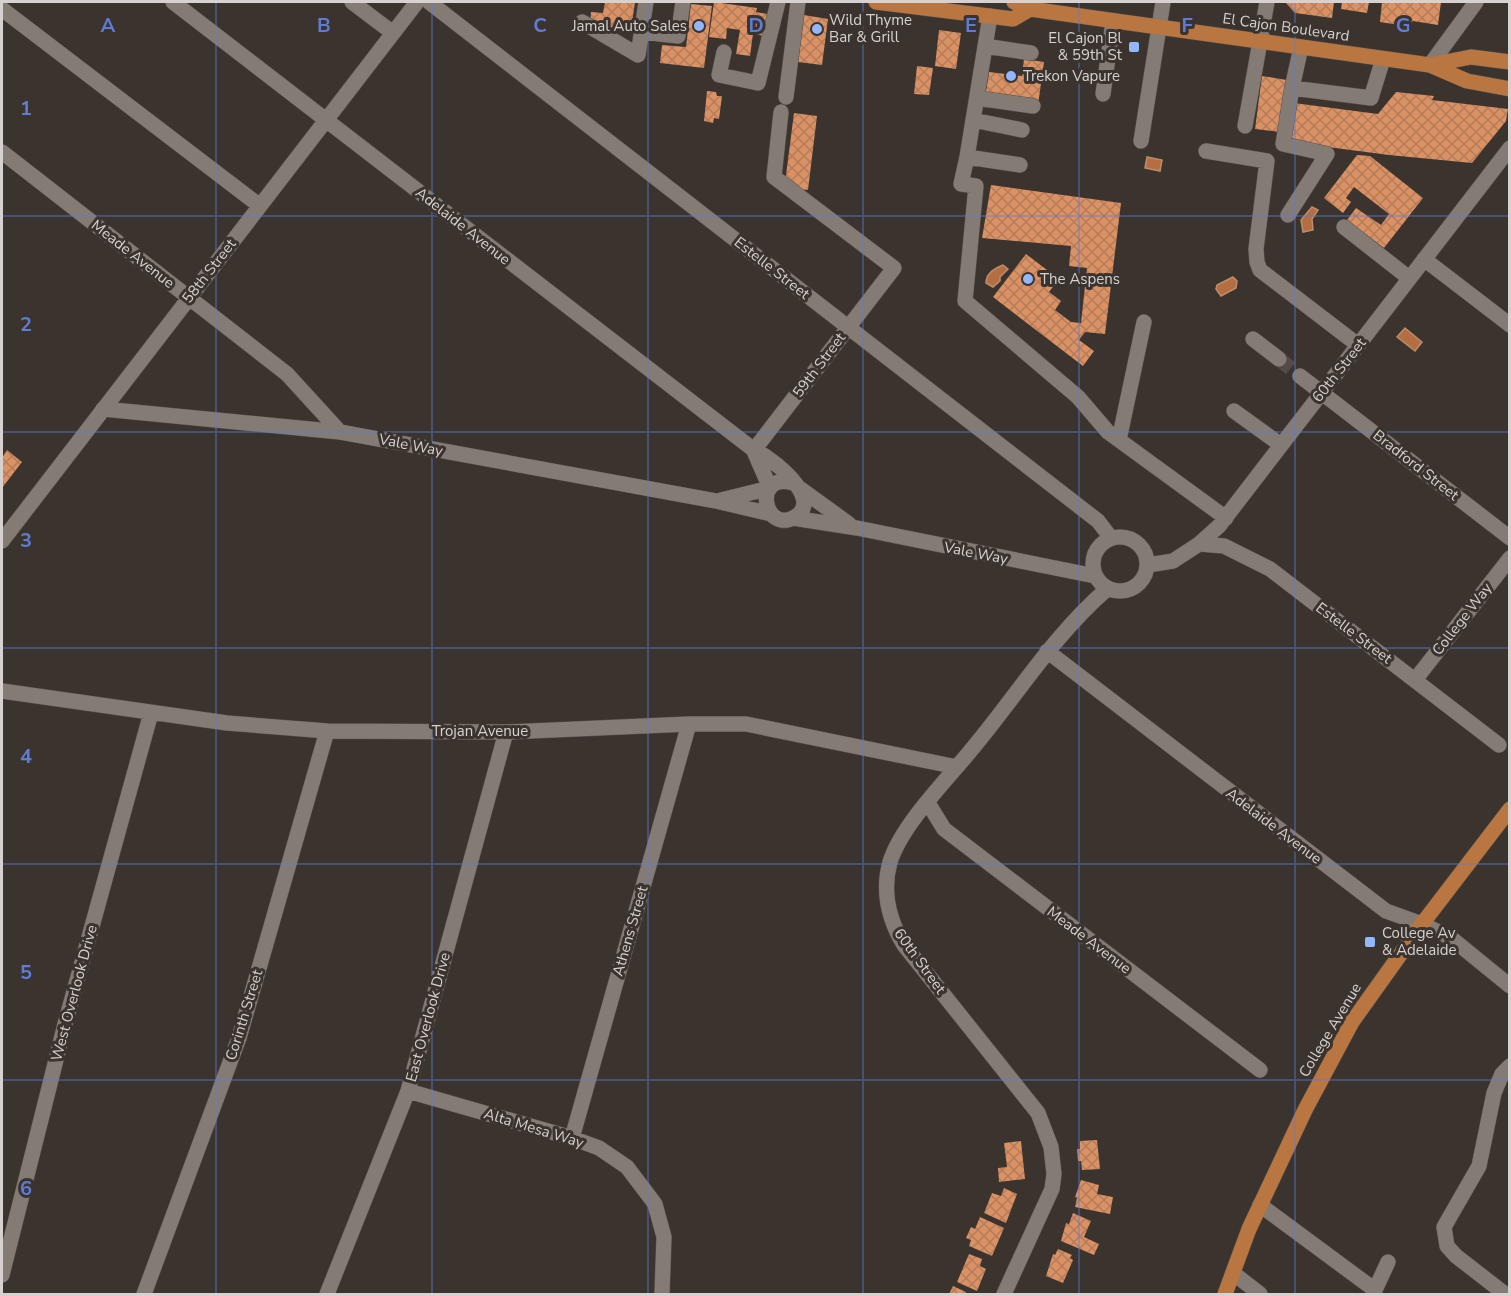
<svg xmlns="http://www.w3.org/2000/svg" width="1511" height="1296" font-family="'Nunito Sans',sans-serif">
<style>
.water{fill:#b46e41;stroke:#be8c6c;stroke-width:1.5}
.building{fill:url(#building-cross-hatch)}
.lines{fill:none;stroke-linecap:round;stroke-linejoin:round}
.minor-tunnel{stroke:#524b46;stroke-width:15;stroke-dasharray:15 8;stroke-linecap:butt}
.minor-casing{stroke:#58524e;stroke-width:16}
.major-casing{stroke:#58524e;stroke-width:16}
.minor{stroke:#847b75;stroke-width:15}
.major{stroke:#b97640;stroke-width:15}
.grid{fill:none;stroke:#5e7cd5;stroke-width:1.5;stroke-opacity:0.55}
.poi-dot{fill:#92b7fd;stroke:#3b332e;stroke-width:2}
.labels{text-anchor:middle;stroke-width:6;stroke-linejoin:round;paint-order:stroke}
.poi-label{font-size:15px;fill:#d7d2cf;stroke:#3b332e;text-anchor:start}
.street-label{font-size:15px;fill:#d7d2cf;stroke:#3b332e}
.grid-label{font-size:20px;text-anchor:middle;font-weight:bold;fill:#5e7cd5;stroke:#3b332e;stroke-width:6;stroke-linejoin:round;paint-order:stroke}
</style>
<defs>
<pattern id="building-cross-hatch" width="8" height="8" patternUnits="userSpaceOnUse" patternTransform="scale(1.5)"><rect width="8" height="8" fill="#da9163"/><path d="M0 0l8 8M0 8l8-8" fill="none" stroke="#b47c5a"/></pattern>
</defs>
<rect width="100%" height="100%" fill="#3b332e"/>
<path class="water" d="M1147,157L1162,160L1160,171L1145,168Z
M1312,207L1318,210L1312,219L1313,230L1303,232L1301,220Z
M1003,265L1008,269L1000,277V281L993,287L986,283C986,273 995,268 1003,265Z
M1233,277L1237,281L1236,288L1221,296L1216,289L1217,285Z
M1405,328L1422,342L1415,351L1397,337Z"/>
<path class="building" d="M605,2H635L631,30L590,25L591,12L603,13Z
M714,2L757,8L756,12L767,14L764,36L753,34L750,56L736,54L740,30L727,28L726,39L709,37Z
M1285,2H1334L1332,18L1295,13Z
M1342,2H1369L1367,13L1341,9Z
M1382,2H1441L1438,25L1413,21L1406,26L1380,22Z
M691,4L712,6L704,68L660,63L662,45L686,47Z
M804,15L828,19L822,65L798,62Z
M939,30L961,33L956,69L935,66Z
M1024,59L1044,62L1038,105L985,98L989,72L1022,76Z
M917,66L933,68L929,95L914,94Z
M1262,76L1287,80L1280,132L1255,129Z
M707,91L716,92L717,96H722L719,119L714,118L713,123L704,121Z
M1396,92L1434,96L1432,100L1508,109L1506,121L1472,163L1389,155L1289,142L1294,103L1378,114Z
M794,113L817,116L808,190L796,189L797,185L785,183Z
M1357,155L1370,156L1423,198L1384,248L1347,220L1356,208L1381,225L1389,214L1354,187L1346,198L1351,202L1343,213L1324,198Z
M991,185L1121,203L1105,334L1085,332L1079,340L1094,351L1083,366L993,297L1026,254L1047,270L1043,275L1055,284L1049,292L1061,301L1055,310L1071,322L1081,323L1087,268L1069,266L1071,246L982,238Z
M7,450L22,462L2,488V458Z
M1097,1140L1100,1169L1082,1170L1081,1161H1078L1077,1149H1080V1141Z
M1021,1141L1025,1179L999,1182L998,1168L1007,1167L1004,1143Z
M1081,1180L1099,1185L1097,1194L1113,1197L1110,1214L1075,1207L1077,1198L1075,1197Z
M1004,1188L1017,1194L1006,1223L984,1213L992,1193L1001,1196Z
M1073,1213L1091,1221L1084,1237L1099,1244L1094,1255L1061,1241L1066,1223L1069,1224Z
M980,1217L1004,1228L992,1256L969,1246L971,1240L966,1238L971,1227L975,1229Z
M1058,1249L1072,1255L1070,1258L1073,1260L1063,1283L1046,1276L1053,1254L1055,1255Z
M969,1254L982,1259L980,1266L986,1269L977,1291L957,1282Z
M953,1286L966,1292L965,1294H949Z"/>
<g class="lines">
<path class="minor-tunnel" d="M1279,359L1300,376"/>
<defs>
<path id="minor" d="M173,2L754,450C771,457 825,499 795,517C763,535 752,471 793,483
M352,2L393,33
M429,2L1098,521L1111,538
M2,9L260,206
M582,22L638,55L646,2
M642,32L678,36L683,2
M985,46L1031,53
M1301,47L1292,88L1371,98L1383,59
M724,52L719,75L758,83L778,2
M1430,65L1476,2
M1103,94L1113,21
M786,97L798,2
M977,98L1033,106
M973,120L1022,130
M1245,126L1267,2
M1141,141L1163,2
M1206,151L1267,161L1256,249L1257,262L1260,270L1358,345
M2,152L287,374L340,432
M967,157L990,16
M1020,165L967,157L961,184L976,186L965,301L1078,397L1108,432L1226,518
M1288,215L1327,154L1283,144L1292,88
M1344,227L1409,278
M1424,259L1510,325
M1253,339L1279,359
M1300,376L1510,538
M103,409L340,432L716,501L771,514
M1234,411L1281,445
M1119,440L1144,322
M754,450L894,268L774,177L781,112
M798,487L849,524
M721,500L770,488L754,451
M793,518L857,528L1095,576
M1093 564a27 27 0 1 1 54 0a27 27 0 1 1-54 0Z
M2,541L417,2
M1199,544L1224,546L1270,569L1499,745
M1148,565L1173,561L1199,544L1219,526L1510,148
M1047,651L1386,911L1422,924L1451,938L1510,986
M1415,680L1510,558
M2,691L227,723L327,731L506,732L689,724H746L957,767
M928,803L944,829L1260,1070
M408,1091L572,1138L599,1148L627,1167L655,1204L664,1237L662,1294
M572,1138L689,724
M1260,1205L1375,1290L1388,1262
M1233,1273L1260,1294
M2,1275L65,1024L151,713
M144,1294L239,1038L327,731
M327,1294L408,1091L506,732
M1004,1294L1052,1189L1054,1174L1051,1147L1038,1113L904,945C889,920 882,891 890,862C902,824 947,780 972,749C1018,694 1053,636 1107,589
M1505,1294L1456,1256L1447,1246L1444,1227L1479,1166L1494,1093L1502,1074L1510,1066"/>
<path id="major" d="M876,2L1013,19L1030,9
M1014,2L1030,9L1430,65L1467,81L1510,89
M1430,65L1471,57L1510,62
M1225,1294L1249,1229L1305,1110L1352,1022L1422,924L1510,809"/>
</defs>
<use href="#minor" class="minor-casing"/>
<use href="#major" class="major-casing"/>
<use href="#minor" class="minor"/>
<use href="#major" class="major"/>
</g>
<path class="grid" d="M216,2V1294M432,2V1294M648,2V1294M863,2V1294M1079,2V1294M1295,2V1294M2,216H1510M2,432H1510M2,648H1510M2,864H1510M2,1080H1510"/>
<g class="poi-dot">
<circle cx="699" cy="26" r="6"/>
<circle cx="817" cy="29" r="6"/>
<rect x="1128" y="41" width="12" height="12" rx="3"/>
<circle cx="1011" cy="76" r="6"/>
<circle cx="1028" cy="279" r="6"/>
<rect x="1364" y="936" width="12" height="12" rx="3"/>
</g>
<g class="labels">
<g class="poi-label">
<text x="829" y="25">Wild Thyme<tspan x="829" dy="17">Bar &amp; Grill</tspan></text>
<text x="687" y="31" text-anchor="end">Jamal Auto Sales</text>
<text x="1122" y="43" text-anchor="end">El Cajon Bl<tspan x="1122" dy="17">&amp; 59th St</tspan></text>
<text x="1023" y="81">Trekon Vapure</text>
<text x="1040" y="284">The Aspens</text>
<text x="1382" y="938">College Av<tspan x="1382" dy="17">&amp; Adelaide</tspan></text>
</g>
<g class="street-label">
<text transform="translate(1286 27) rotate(8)" y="5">El Cajon Boulevard</text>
<text transform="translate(463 226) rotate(38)" y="5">Adelaide Avenue</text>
<text transform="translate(133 254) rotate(38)" y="5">Meade Avenue</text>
<text transform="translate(772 268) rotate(38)" y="5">Estelle Street</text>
<text transform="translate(209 271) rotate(-52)" y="5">58th Street</text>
<text transform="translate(819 365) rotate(-53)" y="5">59th Street</text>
<text transform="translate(1339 370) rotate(-52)" y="5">60th Street</text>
<text transform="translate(411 445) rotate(11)" y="5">Vale Way</text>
<text transform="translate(1416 465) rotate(38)" y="5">Bradford Street</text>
<text transform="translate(976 553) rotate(11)" y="5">Vale Way</text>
<text transform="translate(1462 619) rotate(-52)" y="5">College Way</text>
<text transform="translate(1354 633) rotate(37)" y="5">Estelle Street</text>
<text x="480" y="736">Trojan Avenue</text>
<text transform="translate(1274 826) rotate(37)" y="5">Adelaide Avenue</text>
<text transform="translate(630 931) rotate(-74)" y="5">Athens Street</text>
<text transform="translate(1089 940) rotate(37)" y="5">Meade Avenue</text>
<text transform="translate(920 961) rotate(54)" y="5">60th Street</text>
<text transform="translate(74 993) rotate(-75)" y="5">West Overlook Drive</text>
<text transform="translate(244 1015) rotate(-73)" y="5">Corinth Street</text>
<text transform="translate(428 1017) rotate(-75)" y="5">East Overlook Drive</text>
<text transform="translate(1330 1030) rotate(-59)" y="5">College Avenue</text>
<text transform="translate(534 1128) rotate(17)" y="5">Alta Mesa Way</text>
</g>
</g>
<g class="grid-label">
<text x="108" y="32">A</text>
<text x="324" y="32">B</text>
<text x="540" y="32">C</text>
<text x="756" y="32">D</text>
<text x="971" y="32">E</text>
<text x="1187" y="32">F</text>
<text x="1403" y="32">G</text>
<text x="26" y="115">1</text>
<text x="26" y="331">2</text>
<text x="26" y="547">3</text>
<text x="26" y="763">4</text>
<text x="26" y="979">5</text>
<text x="26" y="1195">6</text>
</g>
<rect width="1511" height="1296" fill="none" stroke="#d7d2cf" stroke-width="6"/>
</svg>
